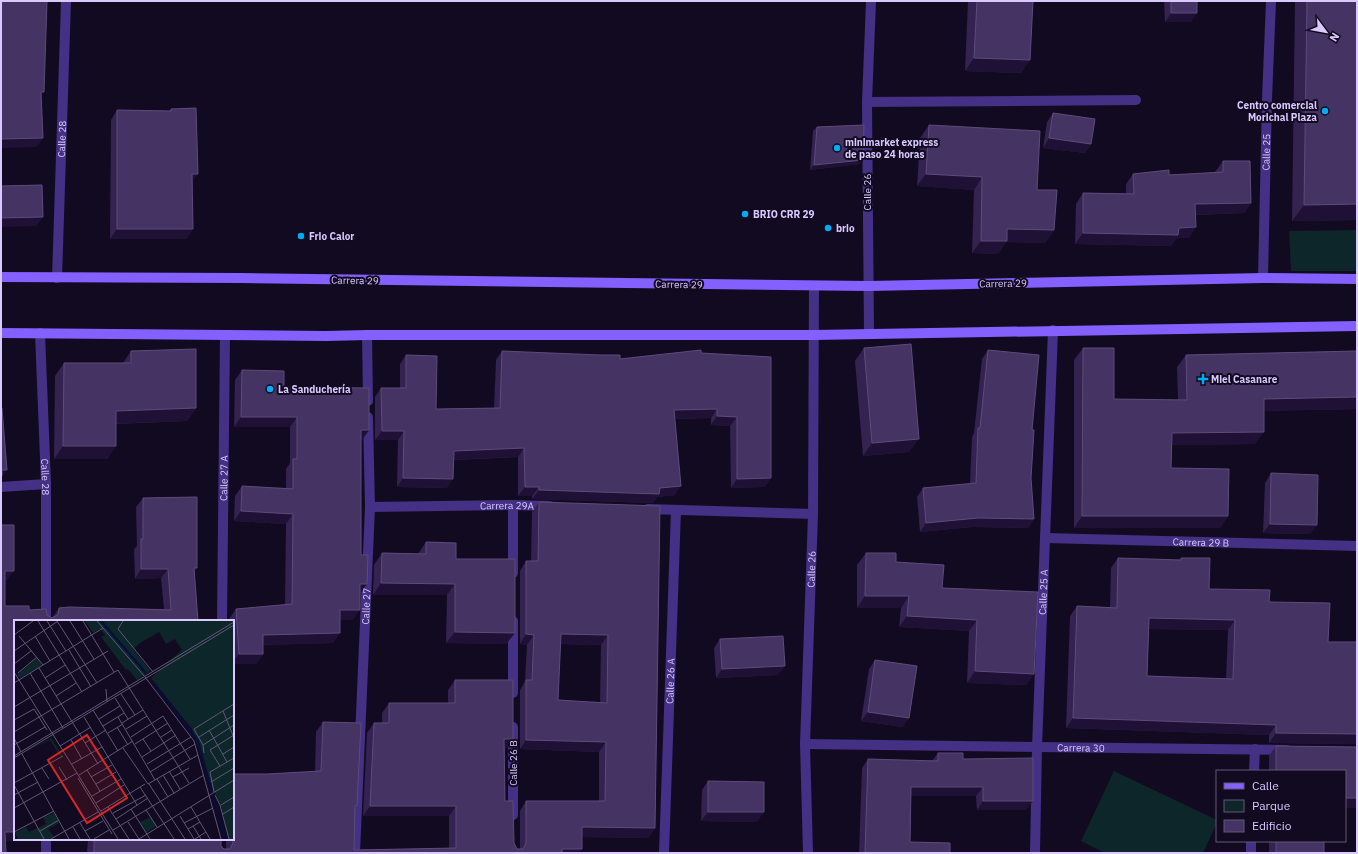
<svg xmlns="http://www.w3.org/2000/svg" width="1358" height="854" font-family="'IBM Plex Sans',sans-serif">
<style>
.green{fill:#0d262a}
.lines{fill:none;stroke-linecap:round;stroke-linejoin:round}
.minor{stroke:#443084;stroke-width:10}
.secondary{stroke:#8360ff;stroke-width:10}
.wall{fill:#342250;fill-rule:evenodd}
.shaded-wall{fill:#1f1135}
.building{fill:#453463;stroke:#5d4b7b;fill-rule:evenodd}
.poi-dot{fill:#00adf4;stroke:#120a20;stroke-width:1.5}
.labels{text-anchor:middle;stroke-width:4;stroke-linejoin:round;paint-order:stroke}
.poi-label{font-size:10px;font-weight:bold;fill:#dac9ff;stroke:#120a20;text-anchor:start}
.street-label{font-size:10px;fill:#dac9ff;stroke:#120a20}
.inset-river{fill:none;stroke:#040e3f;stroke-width:2}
.inset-road{fill:none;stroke:#625679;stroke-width:1}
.view{fill:#d62828;fill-opacity:0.15;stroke:#d62828;stroke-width:2}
.inset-edge{fill:none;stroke:#dac9ff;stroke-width:2}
</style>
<rect width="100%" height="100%" fill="#120a20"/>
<path class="green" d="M1357,230V271H1291L1289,231Z
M1114,771L1217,820V823L1203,853H1105L1081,841Z"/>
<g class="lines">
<g class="minor">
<path d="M867,102L1136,100"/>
<path id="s1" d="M57,278L66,1"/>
<path id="s2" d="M1263,278L1267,99L1271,1"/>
<path id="s3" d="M40,333L46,484V621"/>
<path d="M869,334L867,102L871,1"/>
<path d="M367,335L368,401"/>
<path d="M1,487L46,484"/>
<path id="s4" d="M370,507L513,505L550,506"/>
<path d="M648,509L813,514"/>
<path id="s5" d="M1045,538L1357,546"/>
<path d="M513,573V505"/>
<path id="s6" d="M222,621L225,335"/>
<path d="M513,693V621"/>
<path id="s7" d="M805,744L1287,750"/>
<path d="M1254,771L1255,749"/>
<path d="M513,815V727"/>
<path d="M46,839V853"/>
<path id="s8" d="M355,853L370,507L368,417"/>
<path id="s9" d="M664,853L676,510"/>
<path id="s10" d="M808,853L805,744L813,514L814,286"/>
<path id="s11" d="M1035,853L1037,747L1053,330"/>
<path d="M1251,853V841"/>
</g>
<path class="secondary" d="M1,277L241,278L868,286L1263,278L1357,279
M1,333L326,336L367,335H814L1357,326"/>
</g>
<path class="wall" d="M968,1H1033L1030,60L1021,73L965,71Z
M1164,1H1197L1191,22H1165Z
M1295,1H1357V220L1292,221Z
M171,109L193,181L187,239H110L111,120L117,110L169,111Z
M1053,113L1091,144L1085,153L1043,148L1047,122Z
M929,125L1037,190L1054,230L1045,243L1006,242L998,254L972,253L974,190L917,186L920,138Z
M817,127L860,164L810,170L813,131Z
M1223,161L1251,203L1244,213L1196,215L1189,238H1177L1171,246L1075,244L1076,204L1083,193L1126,194V184L1133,174L1169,175L1215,173V172Z
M864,348L909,452L863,456L855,361Z
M1083,348L1114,399L1178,400L1177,367L1186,355L1357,351V409L1264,411L1255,444L1172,445L1171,468L1228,516L1220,528H1074V360Z
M988,350L1032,430L1031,478L1034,519L1028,528L972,527L920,532L917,497L923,488L970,484L972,437L974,433L982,359Z
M131,351L196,408L187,421L116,424V446L107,459H54L55,376L64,363H123Z
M502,351L620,359L701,353L771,357L765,487L731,488L730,426L711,425V418L675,419V495L657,497L653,503L532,499V496H518V457L454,460L447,488L397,487L398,440H375V397L381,388H400V364L406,355L436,409L494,408L496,360Z
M242,370L284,387L369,430L362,440H361L360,594L353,620H340L333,643L263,645V654L256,664H233V621H229V619L236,609L285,605L286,524L234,521L235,496L242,486L286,488V469L290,463V427H234L235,380Z
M1271,473L1317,525L1310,534L1263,533L1265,483Z
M143,498L197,568L194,573L198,621H15L26,841H5L1,525L7,580H5V606L29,610L47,615L52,618L59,608L164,609L161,578L135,579L134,549L137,546L136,507Z
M539,502L660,506L655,828L648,838L582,837L579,853H87L88,839H221V846L224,849H226V839H233V774H267L315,772L316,732L323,722L357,806L355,809L354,850L449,848V816H363L367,733L374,723H382V713L389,703H448V690L455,680L506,749H505V801L514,843L517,849H520V811L526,801H599V752L520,749V690L525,681L527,645L520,644V571L526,561H531L532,512ZM560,644L601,645L600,703L558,700Z
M426,542L456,559L515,633L506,644L446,643L447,595H373L374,565L382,553L418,554Z
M866,553L896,562L942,588L1034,674L1026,685L967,683L969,631L899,627L901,608H857V565Z
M1118,558L1180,560L1181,558L1209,589L1269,602L1328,642H1357V744L1269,743V735L1066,728L1070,616L1077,606L1110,607L1111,568ZM1149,629L1228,630L1226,679L1147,676Z
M720,639L778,675L716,678L714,648Z
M875,660L903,727L861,721L869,669Z
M1276,746L1357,747V808H1345V771H1269V756Z
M938,753L963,759L1026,810H977L976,796H911L910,842L950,853H859L862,768L868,759L932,761Z
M708,781L757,822L701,821L702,790Z
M1269,841H1324V853H1269Z"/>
<path class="shaded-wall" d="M1171,13H1197L1191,22H1165Z
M974,58L1030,60L1021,73L965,71Z
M43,138L37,147L1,148V139Z
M1049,138L1091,144L1085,153L1043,148Z
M863,160L860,164L810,170L814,165Z
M192,174H198L191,183Z
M926,174L982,177L974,190L917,186Z
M1251,203L1244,213L1188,215L1195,204Z
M1357,204V220L1292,221L1304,205Z
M43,217L36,226L1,227V218Z
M1196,227L1189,238H1177L1171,246L1075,244L1083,233L1179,228Z
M117,229H193L187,239H110Z
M1007,229L1054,230L1045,243L1006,242L998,254L972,253L981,241Z
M1357,397V409L1255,411L1264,399Z
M196,408L187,421L107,424L116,411Z
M717,409L711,418L667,419L674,410Z
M717,416L737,417L730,426L711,425Z
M241,417H297L290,427H234Z
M361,430H369L362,440H354Z
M382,431H404L398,440H375Z
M1264,432L1255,444L1163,445L1172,433Z
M919,439L909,452L863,456L872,443Z
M63,446H116L107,459H54Z
M524,448L518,457L448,460L454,451Z
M2,470H7L1,478V472Z
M403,478L453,479L447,488L397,487Z
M771,478L765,487L731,488L737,479Z
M681,486L675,495L657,497L653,503L532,499L539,490L660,488Z
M525,487H539L532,496H518Z
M241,511L293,514L286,524L234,521Z
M1082,516H1228L1220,528H1074Z
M978,518L1034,519L1028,528L972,527L920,532L926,523Z
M1270,524L1317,525L1310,534L1263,533Z
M194,568H197L190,578Z
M141,569H168L161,578L135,579Z
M5,571H14L7,580H1Z
M381,583L455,584L447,595H373Z
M360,584H367L360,594Z
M865,596H909L901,608H857Z
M340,610H360L353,620H333Z
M907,616L977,620L969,631L899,627Z
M1149,618L1235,620L1228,630L1142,629Z
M455,632L515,633L506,644L446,643Z
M340,633L333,643L256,645L263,635Z
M526,634L534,635L527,645L520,644Z
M561,634L608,635L601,645L554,644Z
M239,654H263L256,664H233V662Z
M785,666L778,675L716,678L722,669Z
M975,671L1034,674L1026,685L967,683Z
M868,712L909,718L903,727L861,721Z
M1073,718L1276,725L1269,735L1066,728Z
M1276,733L1357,734V744L1269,743Z
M504,739H513L506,749H498Z
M526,740L606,742L599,752L520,749Z
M911,787H983L976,796H905Z
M1345,798H1357V808H1345Z
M983,801H1033L1026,810H977Z
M370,806H456L449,816H363Z
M708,812H764L757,822L701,821Z
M582,827L655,828L648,838L575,837Z
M5,832H15V839H27L26,841H1Z
M562,849H582L579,853H559Z"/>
<path class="building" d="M1,1H47L44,92H41L43,138L1,139Z
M977,1H1033L1030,60L974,58Z
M1171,1H1197V13H1171Z
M1307,1H1357V204L1304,205Z
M196,108L198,174H192L193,229H117V110L171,111V109Z
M1053,113L1095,119L1091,144L1049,138Z
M864,125L863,160L814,165L817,127Z
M929,125L1040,131L1037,190H1057L1054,230L1007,229V241H981L982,177L926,174Z
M1223,161H1250L1251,203L1195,204L1196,227L1179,228L1178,235L1083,233V193L1134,194L1133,174L1169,170V175L1223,172Z
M42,185L43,217L1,218V186Z
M911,344L919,439L872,443L864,348Z
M1083,348H1114V399L1187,400L1186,355L1357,351V397L1264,399V432L1172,433L1171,468L1229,469L1228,516H1082Z
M196,349V408L116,411V446H63L64,363H131V351Z
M701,350V353L771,357V478L737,479V417L717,416V409L674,410L681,486L660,488L659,494L539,490V487H525L524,448L454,451L453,479L403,478L404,431H382L381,388H406V355L437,356L436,409L500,408L502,351L600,355H620V359Z
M988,350L1039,355L1032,430H1034L1031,478L1034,519L978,518L926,523L923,488L976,483L978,428H980Z
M242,370L284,371V387L369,388V430H361V555H368L367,584H360V610H340V633L263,635V654H239L236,609L292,604L293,514L241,511L242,486L293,489V459H297V417H241Z
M1,408H2L7,470H2V476H1Z
M1271,473L1318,475L1317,525L1270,524Z
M197,497V568H194L198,621H15V832H5L6,853H1V525H14V571H5V606H29V610L46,609L47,615L52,618L58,615L59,608L69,607L171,610L168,569H141V539H143V498Z
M539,502L660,506L655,828L582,827V849H562V853H94V839H221V846L224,849H230L233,843V774H267L321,771L323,722L361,723L357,806H355L354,850L456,848V806H370L374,723H389V703H455V680H513V739H504L505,801H513L514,843L517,849H523L526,843V801H605L606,742L526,740V680H532L534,635L526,634V561H538ZM561,634L608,635L607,703L558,700Z
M426,542L456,543V559H515V633L455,632V584L381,583L382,553L426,554Z
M866,553H896V562L944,565L942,588L1038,592L1034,674L975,671L977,620L907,616L909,596H865Z
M1118,558L1181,560V558H1210L1209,589L1270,590L1269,602L1330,603L1328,642H1357V734L1276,733V725L1073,718L1077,606L1117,608ZM1149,618L1235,620L1233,679L1147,676Z
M783,636L785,666L722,669L720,639Z
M875,660L917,666L909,718L868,712Z
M1276,746L1357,747V798H1345V771H1276Z
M938,753H963V759L1033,758V801H983V787H911L910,842L950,843V853H865L868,759L938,761Z
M708,781L764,782V812H708Z
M1276,841H1324V853H1276Z"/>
<g class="poi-dot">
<circle cx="1325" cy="111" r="4"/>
<circle cx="837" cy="148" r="4"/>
<circle cx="745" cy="214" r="4"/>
<circle cx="828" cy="228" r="4"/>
<circle cx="301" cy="236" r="4"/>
<path d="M1201 373h4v4h4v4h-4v4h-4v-4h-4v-4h4z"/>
<circle cx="270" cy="389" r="4"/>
</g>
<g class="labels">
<g class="poi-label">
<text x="1317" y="109" text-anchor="end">Centro comercial<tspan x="1317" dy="12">Morichal Plaza</tspan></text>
<text x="845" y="146">minimarket express<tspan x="845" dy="12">de paso 24 horas</tspan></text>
<text x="753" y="218">BRIO CRR 29</text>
<text x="836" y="232">brio</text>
<text x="309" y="240">Frio Calor</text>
<text x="1211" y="383">Miel Casanare</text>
<text x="278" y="393">La Sanduchería</text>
</g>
<g class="street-label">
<text dy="4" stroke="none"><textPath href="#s1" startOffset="139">Calle 28</textPath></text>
<text dy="4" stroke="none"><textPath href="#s2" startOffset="126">Calle 25</textPath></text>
<text transform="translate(867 192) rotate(-90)" y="4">Calle 26</text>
<text transform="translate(355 280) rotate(1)" y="4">Carrera 29</text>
<text transform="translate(1003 283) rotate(-1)" y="4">Carrera 29</text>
<text transform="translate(679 284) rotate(1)" y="4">Carrera 29</text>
<text dy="4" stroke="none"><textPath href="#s3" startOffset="144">Calle 28</textPath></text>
<text dy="4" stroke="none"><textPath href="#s6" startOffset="143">Calle 27 A</textPath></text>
<text dy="4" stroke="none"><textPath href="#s4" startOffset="137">Carrera 29A</textPath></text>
<text dy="4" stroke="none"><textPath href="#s5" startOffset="156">Carrera 29 B</textPath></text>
<text dy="4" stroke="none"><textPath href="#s10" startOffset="284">Calle 26</textPath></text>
<text dy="4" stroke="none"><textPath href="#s11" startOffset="261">Calle 25 A</textPath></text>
<text dy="4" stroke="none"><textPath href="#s8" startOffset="247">Calle 27</textPath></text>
<text dy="4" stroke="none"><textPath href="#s9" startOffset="172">Calle 26 A</textPath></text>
<text dy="4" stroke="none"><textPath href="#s7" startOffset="276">Carrera 30</textPath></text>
<text transform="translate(513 763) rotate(-90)" y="4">Calle 26 B</text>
</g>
</g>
<g transform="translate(14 620)">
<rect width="220" height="220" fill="#120a20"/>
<path d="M71,1H86L132,54L123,60L114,49L112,50L87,17L91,15L86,9L79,13ZM88,1H220V219H215L207,185L199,170L178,109L137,58L168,30L161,19L152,24L145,12L126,23L119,29L136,50L133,54ZM23,38L28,45L6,58L3,55ZM37,118L48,135L46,136L36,120L9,133ZM40,193L45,203L34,209L40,217L35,219H4L1,213L12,207L15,212L32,204L29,197ZM137,197L142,206L132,213L126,202Z" fill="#0d262a"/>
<path class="inset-river" d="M87,1L132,53M139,62L184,121L198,172M199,176L211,219"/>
<path class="inset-road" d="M24,1L68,72M33,1L52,31M43,1L83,63M56,1L80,39M69,1L100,52M83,1L131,57L180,121L207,219M109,1L104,9L139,52M0,15L19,1M5,16L29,45M21,16L36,41M55,30L77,67M0,31L44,1M0,44L17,31M25,48L84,144M0,52L104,219M4,53L23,37M16,53L49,108M31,58L51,45M0,63L89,8M92,69L93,82M107,74L121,95M42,76L62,63M101,78L114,99M0,87L94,31M20,89L33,110M79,90L104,131M209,91L220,118M70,97L123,185M104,97L141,160M85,99L106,86M0,100L20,89M108,103L129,90M89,106L110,93M103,107L114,125M112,109L133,96M195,110L213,142M0,112L104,50L175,163M94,113L109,104M117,117L149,96L176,139M147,117L158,110M185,117L220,95M0,118L7,132M129,119L137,131M57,120L68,139M71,123L92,110M121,124L154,103M0,125L31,107M189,125L220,105M46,126L77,107M109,128L134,164L184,135M190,133L189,125L180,109L220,84M8,134L55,219M209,134L220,127M0,136L220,2M128,137L162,115M0,138L220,5M58,144L88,127M133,144L177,117M206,146L196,130L220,115M45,147L53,160M28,148L35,159M73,150L86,171M155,151L166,169M136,152L181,124M65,155L119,121M149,155L160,173M77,157L98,145M159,157L175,148M64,158L98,214M143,159L154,177M197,162L220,148M0,163L49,136M82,164L102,152M135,164L171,219M0,165L30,219M126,167L160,219M200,172L196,152L220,138M0,175L24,162M201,175L206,185L215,219M78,176L107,159M82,183L110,165M207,185L220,177M94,187L115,219M177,187L196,219M0,188L63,153M117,189L136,219M132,190L143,207M87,191L131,164M99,193L132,175M209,194L220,187M166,196L180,219M102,199L134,178M114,202L125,219M66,203L76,219M170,203L199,188M179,206L187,219M59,207L66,219M174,209L186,202M99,210L190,155M26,211L45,200M71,211L89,201M0,212L40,191M37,219L84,192M80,219L95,210M125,219L220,160M181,219L192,212"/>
<path class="view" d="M73,115L113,178L73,203L34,140Z"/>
<rect width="220" height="220" class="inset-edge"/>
</g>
<rect width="1358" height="854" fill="none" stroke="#dac9ff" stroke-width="4"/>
<rect x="1216" y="770" width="130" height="72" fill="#120a20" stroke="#625679"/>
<rect x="1224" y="783" width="20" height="6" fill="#8360ff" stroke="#625679"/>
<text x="1252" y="790" font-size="12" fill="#dac9ff">Calle</text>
<rect x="1224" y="800" width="20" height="12" fill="#0d262a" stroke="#625679"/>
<text x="1252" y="810" font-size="12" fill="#dac9ff">Parque</text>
<rect x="1224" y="820" width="20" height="12" fill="#453463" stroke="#625679"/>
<text x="1252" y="830" font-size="12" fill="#dac9ff">Edificio</text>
<g transform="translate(1326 32) rotate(122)" stroke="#120a20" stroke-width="3" paint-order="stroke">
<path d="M0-3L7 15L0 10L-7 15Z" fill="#dac9ff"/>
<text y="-6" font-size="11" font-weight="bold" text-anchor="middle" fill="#dac9ff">N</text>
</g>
</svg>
